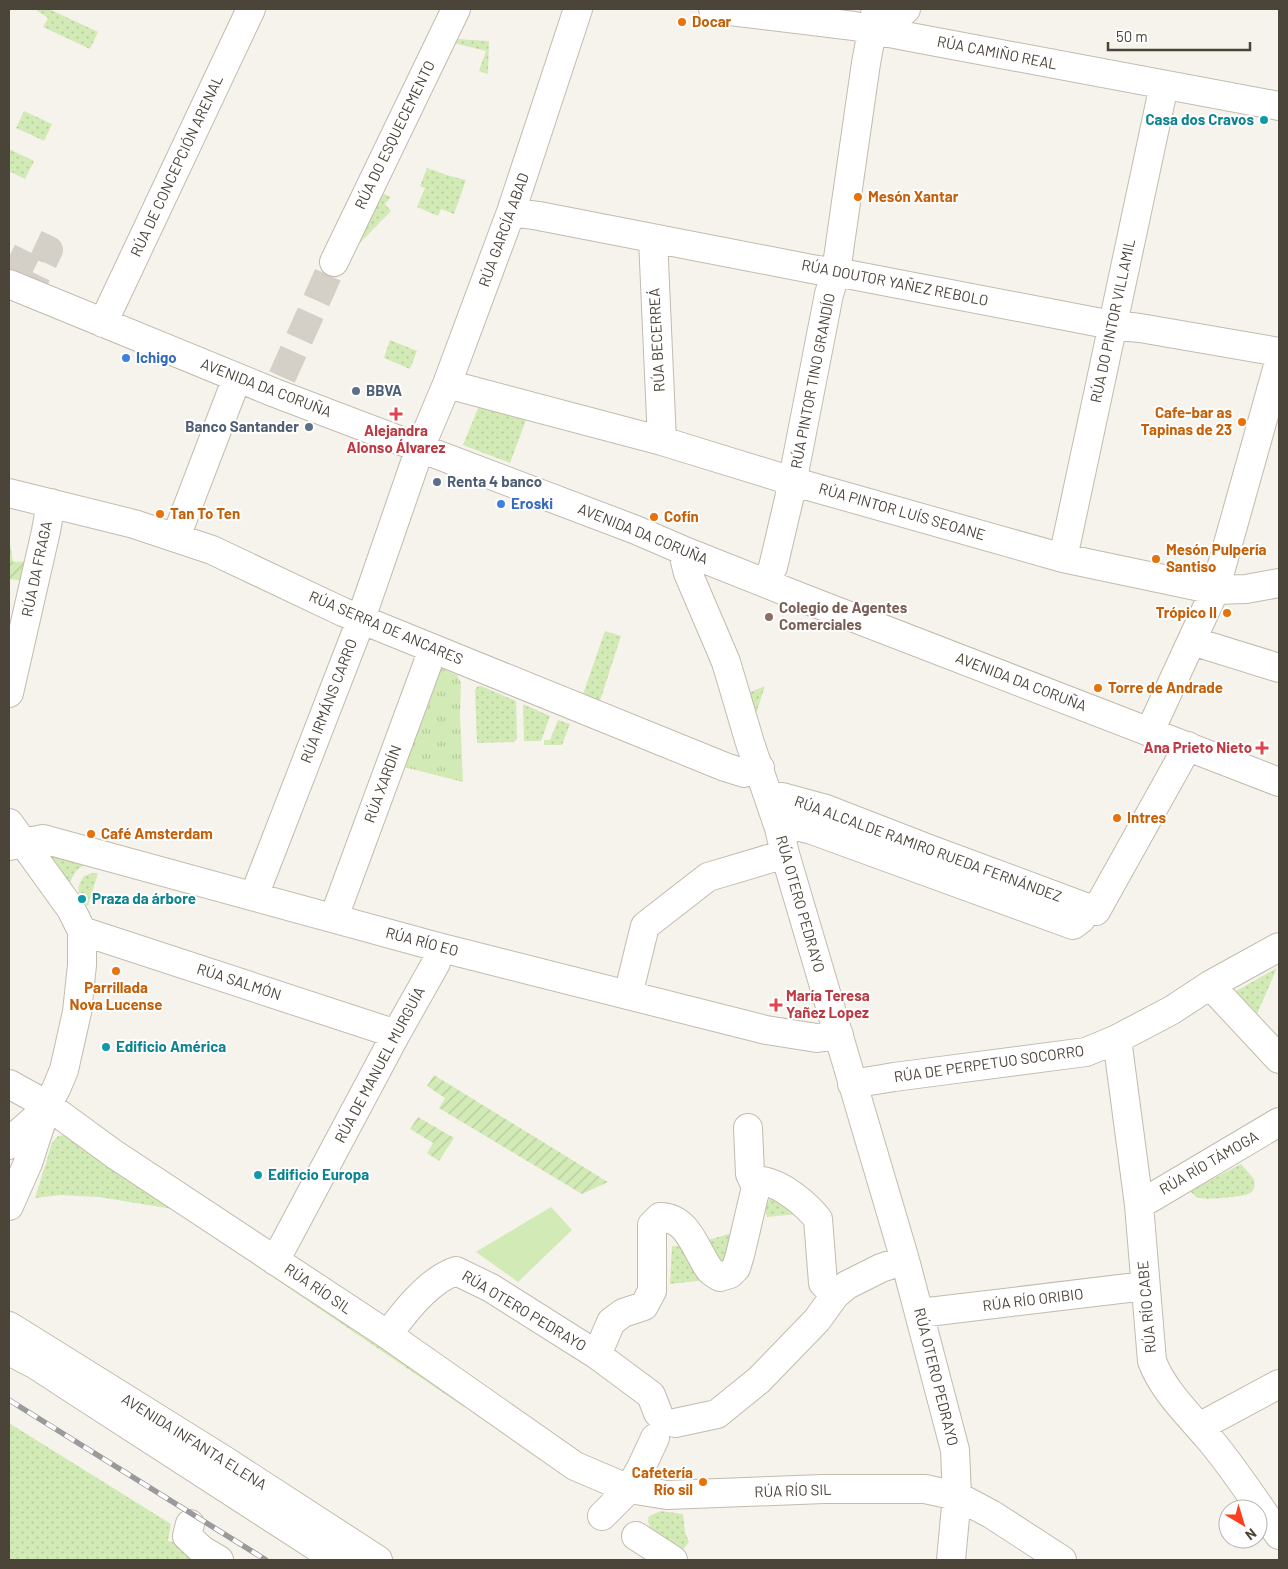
<svg xmlns="http://www.w3.org/2000/svg" width="1288" height="1569" font-family="Barlow,sans-serif">
<style>
.grass{fill:url(#grass-dots)}
.park{fill:url(#park-tufts)}
.garden{fill:url(#garden-furrows)}
.pitch{fill:#d2eab5}
.lines{fill:none;stroke-linecap:round;stroke-linejoin:round}
.minor-tunnel{stroke:#d4d0c8;stroke-width:28;stroke-dasharray:28 14;stroke-linecap:butt}
.minor-casing{stroke:#c2bbae;stroke-width:30}
.minor{stroke:#fff;stroke-width:28}
.rail-casing{stroke:#9a9a9a;stroke-width:5.5}
.rail{stroke:#fff;stroke-width:4;stroke-dasharray:11;stroke-linecap:butt}
.food-dot{fill:#e8710a;stroke:#fff;stroke-width:2}
.culture-dot{fill:#0f9aa8;stroke:#fff;stroke-width:2}
.shop-dot{fill:#3f7fe0;stroke:#fff;stroke-width:2}
.service-dot{fill:#5c6f8a;stroke:#fff;stroke-width:2}
.health-dot{fill:#e0444e;stroke:#fff;stroke-width:2}
.education-dot{fill:#8d6e63;stroke:#fff;stroke-width:2}
.labels{text-anchor:middle;stroke-width:4;stroke-linejoin:round;paint-order:stroke}
.food-label{font-size:15px;font-weight:bold;fill:#c56008;stroke:#fff;text-anchor:start}
.street-label{font-size:15px;fill:#4b4439;stroke:#fff}
.culture-label{font-size:15px;font-weight:bold;fill:#0d838f;stroke:#fff;text-anchor:start}
.shop-label{font-size:15px;font-weight:bold;fill:#366cbe;stroke:#fff;text-anchor:start}
.service-label{font-size:15px;font-weight:bold;fill:#4e5e75;stroke:#fff;text-anchor:start}
.health-label{font-size:15px;font-weight:bold;fill:#be3a42;stroke:#fff}
.education-label{font-size:15px;font-weight:bold;fill:#785e54;stroke:#fff;text-anchor:start}
</style>
<defs>
<pattern id="grass-dots" width="8" height="8" patternUnits="userSpaceOnUse" patternTransform="scale(1.25)"><rect width="8" height="8" fill="#d2eab5"/><path d="M2 2h.1M6 6h.1" fill="none" stroke="#b6ca9c" stroke-width="1.8" stroke-linecap="round"/></pattern>
<pattern id="park-tufts" width="24" height="20" patternUnits="userSpaceOnUse" patternTransform="scale(1.25)"><rect width="24" height="20" fill="#d2eab5"/><path d="M3 7l-1-3M5 7V3M7 7l1-3M15 17l-1-3M17 17v-4M19 17l1-3" fill="none" stroke="#b6ca9c"/></pattern>
<pattern id="garden-furrows" width="10" height="10" patternUnits="userSpaceOnUse" patternTransform="scale(1.25)"><rect width="10" height="10" fill="#d2eab5"/><path d="M-1 1l2-2M0 10L10 0M9 11l2-2" fill="none" stroke="#b6ca9c"/></pattern>
</defs>
<rect width="100%" height="100%" fill="#f6f3ec"/>
<path class="grass" d="M35,9H49L98,32L90,49L43,27L48,18Z
M456,39L489,41L488,74L479,71L486,51L454,43Z
M24,111L52,124L44,141L16,128Z
M9,149L34,161L25,179L9,171Z
M427,168L450,176L466,180L454,214L441,209L438,216L417,207L425,188L420,186Z
M382,193L391,197L385,204L391,211L356,247Z
M390,340L417,351L410,369L384,358Z
M479,406L526,420L510,463L463,445Z
M605,631L621,636L598,707L581,700Z
M481,686L516,701L517,739L514,742L477,743L475,690L477,687Z
M765,686L755,717L748,693Z
M523,704L550,716L541,741H524Z
M558,720L570,724L562,745H544V740H550Z
M57,853L94,862C76,867 74,872 68,889L50,861L51,856Z
M92,873H98L88,906C76,897 76,887 84,876Z
M1277,968L1257,1014L1236,991Z
M70,1134L179,1210L99,1197L60,1195L35,1198L52,1143L58,1136Z
M1241,1164L1254,1179C1255,1185 1255,1190 1250,1193C1244,1197 1206,1200 1199,1198C1195,1197 1193,1194 1190,1191Z
M771,1195L797,1214L767,1217L765,1210Z
M732,1233L724,1262L719,1259L705,1241Z
M672,1246L691,1247L706,1280L670,1284Z
M242,1248L467,1400L464,1407L239,1254Z
M9,1423L171,1524L168,1541L175,1542L211,1560H9Z
M661,1511L683,1514L685,1532L689,1542L682,1551L651,1531L648,1521L649,1516Z"/>
<path class="park" d="M434,665L457,675L461,683L460,715L463,782L392,764Z"/>
<path class="garden" d="M9,537L13,562L27,561L24,581L9,579Z
M434,1075L608,1182L582,1194L439,1108L445,1098L427,1086Z
M418,1117L454,1138L439,1161L427,1153L433,1143L410,1129Z"/>
<path class="pitch" d="M551,1207L572,1230L518,1282L476,1252Z"/>
<g class="lines">
<path class="minor-tunnel" d="M15,276L32,242L49,250L33,283
M282,377L331,268"/>
<defs>
<path id="minor" d="M713,9L854,26L910,37L1279,106
M887,32L890,24L906,9
M511,212L539,216L817,270L836,272L1112,325L1140,328L1279,352
M653,239L662,441
M334,262L456,9
M9,284L275,393L636,530L687,552L800,597L1279,782
M103,323L251,9
M447,384L662,441L805,485L1063,558L1215,590L1246,589L1279,583
M9,493L134,524L212,550L343,612L725,767L744,773L760,768
M179,529L237,378
M687,552L685,561L688,573L726,662L750,743L779,828L785,854L905,1260L955,1450L957,1496L951,1560
M1063,558L1164,85
M765,583L773,567L789,499L829,294L836,272L866,63L876,9
M1192,641L1279,668
M9,693L46,531L51,503
M1150,731L1215,590L1279,362
M769,798L782,797L826,809L929,849L1096,911L1188,746
M9,823L71,909L82,931V965L77,1012L64,1070L56,1089L47,1105L28,1163L9,1206
M779,828L791,825L812,830L1073,925L1081,919L1086,907
M9,846L43,839L438,947L766,1030L817,1038L839,1035
M254,896L356,633L420,448L447,384L511,212L578,9
M337,909L429,660
M82,931L396,1034
M1210,985L1279,1059
M628,995L645,926L708,877L785,854
M1117,1039L1139,1205L1152,1361C1163,1391 1191,1417 1211,1441C1236,1471 1257,1504 1279,1535
M9,1084L47,1105L114,1154L388,1335L575,1466L629,1489L667,1495L824,1489H925L957,1496L991,1514L1062,1560
M852,1084L894,1077L1086,1052L1117,1039L1172,1010L1210,985L1279,947
M748,1128L750,1174L756,1187
M9,1145L18,1134L45,1110
M1139,1205L1279,1122
M275,1261L396,1034L436,963L438,947
M920,1313L1145,1286
M9,1326L227,1462L378,1560
M388,1335C404,1312 429,1280 456,1271L491,1288L597,1355L651,1395L658,1413
M9,1351L36,1365L68,1386L337,1560
M597,1355L611,1322L623,1313L644,1306L652,1291V1225L660,1217C689,1217 696,1252 710,1270C712,1273 717,1275 720,1277L730,1274L736,1268L740,1255L756,1187L763,1181C782,1184 806,1204 818,1219L823,1283L835,1295
M675,1423L717,1414L759,1380L817,1320L835,1295L847,1285L881,1268L905,1260
M1199,1427L1279,1384
M602,1516L629,1489L641,1468L655,1438
M190,1524L187,1536L202,1550L219,1560
M636,1536L673,1560"/>
</defs>
<use href="#minor" class="minor-casing"/>
<use href="#minor" class="minor"/>
<defs>
<path id="rail" d="M9,1400L266,1560"/>
</defs>
<use href="#rail" class="rail-casing"/>
<use href="#rail" class="rail"/>
</g>
<g class="food-dot">
<circle cx="682" cy="22" r="5"/>
<circle cx="858" cy="197" r="5"/>
<circle cx="1242" cy="422" r="5"/>
<circle cx="160" cy="514" r="5"/>
<circle cx="654" cy="517" r="5"/>
<circle cx="1156" cy="559" r="5"/>
<circle cx="1227" cy="613" r="5"/>
<circle cx="1098" cy="688" r="5"/>
<circle cx="1117" cy="818" r="5"/>
<circle cx="91" cy="834" r="5"/>
<circle cx="116" cy="971" r="5"/>
<circle cx="703" cy="1482" r="5"/>
</g>
<g class="culture-dot">
<circle cx="1264" cy="120" r="5"/>
<circle cx="82" cy="899" r="5"/>
<circle cx="106" cy="1047" r="5"/>
<circle cx="258" cy="1175" r="5"/>
</g>
<g class="shop-dot">
<circle cx="126" cy="358" r="5"/>
<circle cx="501" cy="504" r="5"/>
</g>
<g class="service-dot">
<circle cx="356" cy="391" r="5"/>
<circle cx="309" cy="427" r="5"/>
<circle cx="437" cy="482" r="5"/>
</g>
<g class="health-dot">
<path d="M393.5 406.5h5v5h5v5h-5v5h-5v-5h-5v-5h5z"/>
<path d="M1259.5 740.5h5v5h5v5h-5v5h-5v-5h-5v-5h5z"/>
<path d="M773.5 997.5h5v5h5v5h-5v5h-5v-5h-5v-5h5z"/>
</g>
<circle class="education-dot" cx="769" cy="617" r="5"/>
<g class="labels">
<g class="food-label">
<text x="692" y="27">Docar</text>
<text x="868" y="202">Mesón Xantar</text>
<text x="1232" y="418" text-anchor="end">Cafe-bar as<tspan x="1232" dy="17">Tapinas de 23</tspan></text>
<text x="170" y="519">Tan To Ten</text>
<text x="664" y="522">Cofín</text>
<text x="1166" y="555">Mesón Pulpería<tspan x="1166" dy="17">Santiso</tspan></text>
<text x="1217" y="618" text-anchor="end">Trópico II</text>
<text x="1108" y="693">Torre de Andrade</text>
<text x="1127" y="823">Intres</text>
<text x="101" y="839">Café Amsterdam</text>
<text x="116" y="993" text-anchor="middle">Parrillada<tspan x="116" dy="17">Nova Lucense</tspan></text>
<text x="693" y="1478" text-anchor="end">Cafetería<tspan x="693" dy="17">Río sil</tspan></text>
</g>
<g class="street-label">
<text transform="translate(997 53) rotate(11)" y="5">RÚA CAMIÑO REAL</text>
<text transform="translate(395 135) rotate(-64)" y="5">RÚA DO ESQUECEMENTO</text>
<text transform="translate(177 166) rotate(-65)" y="5">RÚA DE CONCEPCIÓN ARENAL</text>
<text transform="translate(504 230) rotate(-70)" y="5">RÚA GARCÍA ABAD</text>
<text transform="translate(895 283) rotate(11)" y="5">RÚA DOUTOR YAÑEZ REBOLO</text>
<text transform="translate(1113 321) rotate(-78)" y="5">RÚA DO PINTOR VILLAMIL</text>
<text transform="translate(657 340) rotate(-93)" y="5">RÚA BECERREÁ</text>
<text transform="translate(813 381) rotate(-79)" y="5">RÚA PINTOR TINO GRANDÍO</text>
<text transform="translate(266 388) rotate(21)" y="5">AVENIDA DA CORUÑA</text>
<text transform="translate(902 512) rotate(16)" y="5">RÚA PINTOR LUÍS SEOANE</text>
<text transform="translate(643 534) rotate(22)" y="5">AVENIDA DA CORUÑA</text>
<text transform="translate(37 569) rotate(-78)" y="5">RÚA DA FRAGA</text>
<text transform="translate(386 628) rotate(23)" y="5">RÚA SERRA DE ANCARES</text>
<text transform="translate(1021 682) rotate(21)" y="5">AVENIDA DA CORUÑA</text>
<text transform="translate(329 701) rotate(-69)" y="5">RÚA IRMÁNS CARRO</text>
<text transform="translate(383 784) rotate(-70)" y="5">RÚA XARDÍN</text>
<text transform="translate(928 849) rotate(20)" y="5">RÚA ALCALDE RAMIRO RUEDA FERNÁNDEZ</text>
<text transform="translate(800 904) rotate(74)" y="5">RÚA OTERO PEDRAYO</text>
<text transform="translate(422 942) rotate(15)" y="5">RÚA RÍO EO</text>
<text transform="translate(239 982) rotate(18)" y="5">RÚA SALMÓN</text>
<text transform="translate(989 1064) rotate(-8)" y="5">RÚA DE PERPETUO SOCORRO</text>
<text transform="translate(380 1065) rotate(-62)" y="5">RÚA DE MANUEL MURGUÍA</text>
<text transform="translate(1209 1163) rotate(-30)" y="5">RÚA RÍO TÁMOGA</text>
<text transform="translate(318 1289) rotate(34)" y="5">RÚA RÍO SIL</text>
<text transform="translate(1033 1300) rotate(-7)" y="5">RÚA RÍO ORIBIO</text>
<text transform="translate(1147 1307) rotate(-95)" y="5">RÚA RÍO CABE</text>
<text transform="translate(524 1311) rotate(31)" y="5">RÚA OTERO PEDRAYO</text>
<text transform="translate(936 1377) rotate(76)" y="5">RÚA OTERO PEDRAYO</text>
<text transform="translate(194 1442) rotate(32)" y="5">AVENIDA INFANTA ELENA</text>
<text transform="translate(793 1491) rotate(-2)" y="5">RÚA RÍO SIL</text>
</g>
<g class="culture-label">
<text x="1254" y="125" text-anchor="end">Casa dos Cravos</text>
<text x="92" y="904">Praza da árbore</text>
<text x="116" y="1052">Edificio América</text>
<text x="268" y="1180">Edificio Europa</text>
</g>
<g class="shop-label">
<text x="136" y="363">Ichigo</text>
<text x="511" y="509">Eroski</text>
</g>
<g class="service-label">
<text x="366" y="396">BBVA</text>
<text x="299" y="432" text-anchor="end">Banco Santander</text>
<text x="447" y="487">Renta 4 banco</text>
</g>
<g class="health-label">
<text x="396" y="436">Alejandra<tspan x="396" dy="17">Alonso Álvarez</tspan></text>
<text x="1252" y="753" text-anchor="end">Ana Prieto Nieto</text>
<text x="786" y="1001" text-anchor="start">María Teresa<tspan x="786" dy="17">Yañez Lopez</tspan></text>
</g>
<g class="education-label">
<text x="779" y="613">Colegio de Agentes<tspan x="779" dy="17">Comerciales</tspan></text>
</g>
</g>
<rect width="1288" height="1569" fill="none" stroke="#4b4439" stroke-width="20"/>
<g transform="translate(1243 1524) rotate(142)"><circle r="24" fill="#ffffff" stroke="#b7b4b0"/>
<path d="M0-4L9 19L0 12L-9 19Z" fill="#fc3f1d"/>
<text y="-8" font-size="14" font-weight="bold" text-anchor="middle" fill="#4b4439">N</text>
</g>
<path d="M1108 42v8h142v-8" fill="none" stroke="#4b4439" stroke-width="2.5"/>
<text x="1116" y="42" font-size="15" fill="#4b4439" stroke="#ffffff" stroke-width="4" paint-order="stroke">50 m</text>
</svg>
